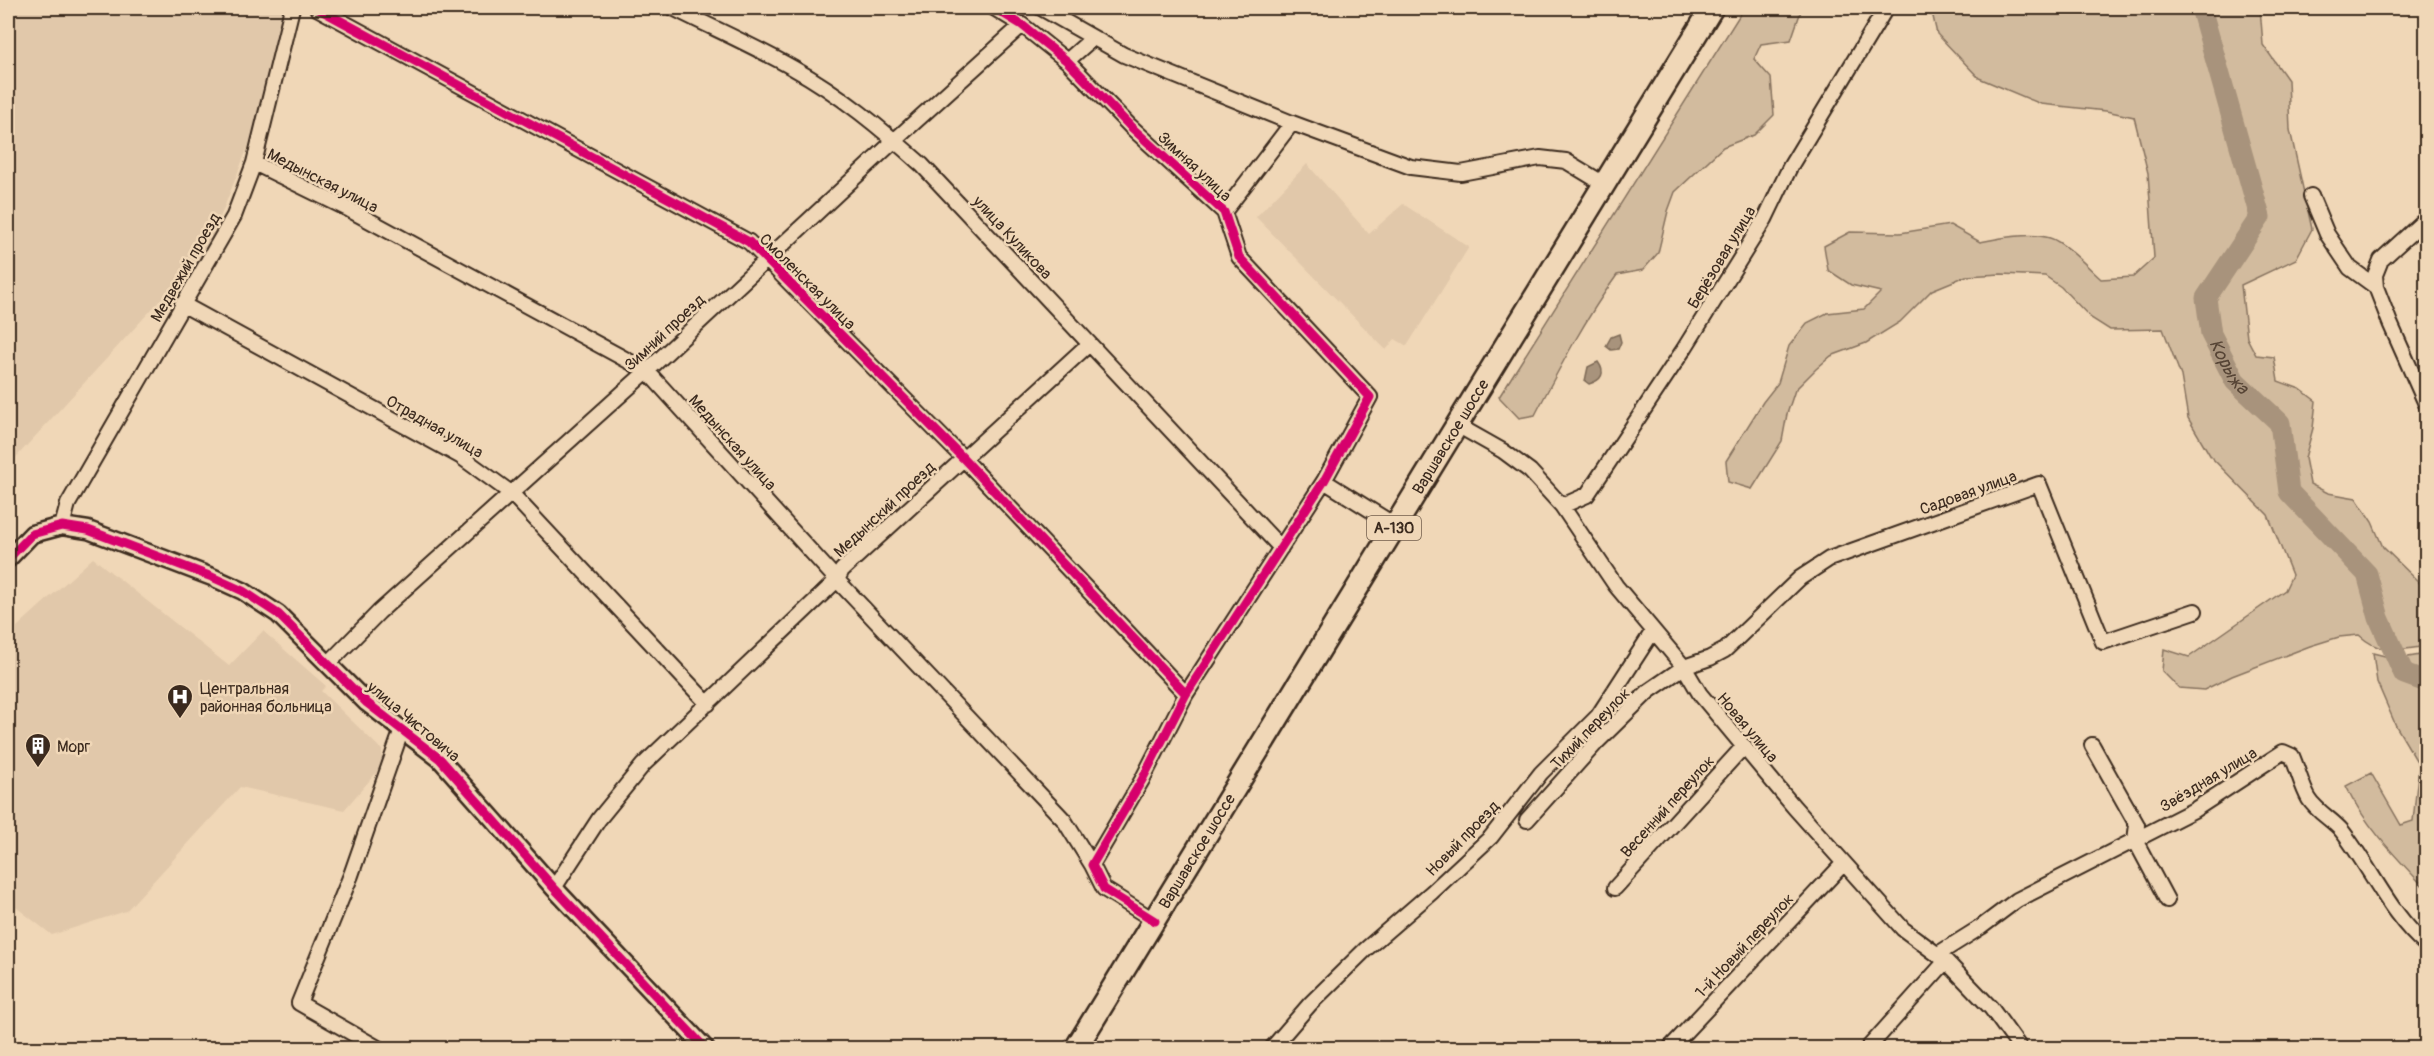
<svg xmlns="http://www.w3.org/2000/svg" width="2434" height="1056" font-family="Pangolin,sans-serif">
<style>
.built{fill:#e1c8aa}
.green{fill:#d2bb9e;stroke:#86725e;stroke-width:1.5}
.water{fill:#a8937b;stroke:#7c6956;stroke-width:1.5}
.lines{fill:none;stroke-linecap:round;stroke-linejoin:round}
.river{stroke:#a8937b;stroke-width:21}
.minor-casing{stroke:#3b2a1e;stroke-width:18}
.tertiary-casing{stroke:#3b2a1e;stroke-width:21}
.primary-casing{stroke:#3b2a1e;stroke-width:26}
.minor{stroke:#f0d7b7;stroke-width:14}
.tertiary{stroke:#f0d7b7;stroke-width:16}
.primary{stroke:#f0d7b7;stroke-width:21}
.cycleway-casing{stroke:#f0d7b7;stroke-width:13}
.cycleway{stroke:#d6006c;stroke-width:9}
.labels{text-anchor:middle;stroke-width:5;stroke-linejoin:round;paint-order:stroke}
.shield{fill:#f0d7b7;stroke:#715e4c;stroke-width:1.5}
.shield-label{font-size:15px;font-weight:bold;fill:#3b2a1e}
.street-label{font-size:16px;fill:#3b2a1e;stroke:#f0d7b7}
.poi-label{font-size:16px;fill:#3b2a1e;stroke:#f0d7b7;text-anchor:start}
.water-label{font-size:18px;font-style:italic;fill:#564435;stroke:#f0d7b7}
</style>
<rect width="100%" height="100%" fill="#f0d7b7"/>
<filter id="ink" filterUnits="userSpaceOnUse"><feTurbulence type="fractalNoise" baseFrequency=".0167" numOctaves="2"/><feDisplacementMap in="SourceGraphic" scale="12" xChannelSelector="R" yChannelSelector="G"/><feConvolveMatrix kernelMatrix="1 2 1 2 8 2 1 2 1" color-interpolation-filters="sRGB"/></filter>
<g filter="url(#ink)">
<path class="built" d="M8,8H285L259,119L208,248L8,466Z
M1307,164L1369,234L1403,204L1469,247L1407,346L1395,339L1386,350L1256,217Z
M93,558L229,666L263,631L326,686L321,691L382,750V766L344,810L240,787L126,911L52,935L8,901V635Z"/>
<path class="green" d="M1744,8H1802L1791,40L1761,44L1754,59L1771,78L1774,115L1754,135L1723,147L1675,192L1668,211L1658,253L1643,270L1617,275C1585,319 1560,367 1535,415L1519,418L1499,397Z
M1931,8H2260L2263,45L2288,80L2290,130L2312,229L2296,259L2241,285L2247,338L2256,355L2274,357L2278,381L2300,389L2316,401L2313,428L2305,458L2310,484L2328,493L2356,498L2372,522L2383,547L2426,589V646C2399,650 2382,656 2359,635L2339,637L2310,646L2232,676L2204,690L2179,688L2162,671L2164,649L2189,657L2285,590L2292,575L2268,515L2211,457L2188,418L2181,376L2163,329L2110,330L2091,318L2061,287L2045,276L2001,274L1966,276L1932,290L1900,322L1866,343L1831,356L1816,369L1795,390L1787,414L1782,441L1752,489L1728,482L1726,461L1763,402L1778,383L1789,346L1807,323L1827,313L1864,309L1881,292L1851,285L1828,270L1824,246L1850,232L1900,233L1950,225L1980,242C2000,238 2031,232 2050,238C2064,242 2089,268 2101,279L2133,277L2154,258L2148,173L2134,117L2106,111L2041,104L1979,78L1937,34Z
M2373,653L2397,659L2426,654V889C2396,857 2365,826 2346,786L2371,773L2401,825L2413,821L2419,765L2396,726L2377,682Z"/>
<path class="water" d="M1619,334L1621,342L1618,349L1611,350L1606,346L1611,337Z
M1598,362C1606,373 1602,380 1589,384L1585,381L1588,367Z"/>
<g class="lines">
<path class="river" id="s1" d="M2201,8L2260,217L2206,298L2211,334L2235,381L2280,423L2289,492L2367,574L2379,618L2404,674L2426,682"/>
<defs>
<path id="minor" d="M317,8L749,242L963,458L1186,694
M673,8C713,28 754,46 793,68C840,94 882,129 922,165L1281,548
M994,8L1022,25L1067,61L1130,126L1224,212L1239,257L1370,397L1324,481L1186,694L1142,780L1092,865L1104,889L1155,921
M1041,8L1124,55L1292,123L1411,167L1461,173L1540,158L1566,161L1604,184
M1067,61L1093,38
M254,163L350,210L647,371L837,580L1064,820L1092,865
M2311,196L2327,234L2350,268L2376,287
M1224,212L1292,123
M2426,219L2381,260L2375,275L2376,287L2390,323L2426,404
M182,304L460,456L511,493L708,704
M1457,425L1503,451L1530,471L1562,506L1616,586L1684,667L1700,694L1794,807L1903,929L1946,961L1991,1008L2020,1048
M1324,481L1396,526
M1562,506L1587,495L1684,349L1765,219L1790,167L1886,8
M62,526L68,504L234,216L254,163L292,8
M329,663L379,612L647,371L895,140L1022,25
M2092,745L2137,825L2135,840L2167,900
M1527,820L1596,743L1649,691L1684,667L1710,658L1725,650L1800,578L1829,559L2039,484L2103,642L2195,611
M554,888L599,819L643,765L837,580L842,570L1089,344
M1615,888L1744,746
M1938,954L1981,927L2017,900L2194,810L2283,752L2292,756C2298,770 2302,787 2309,799C2317,812 2333,820 2342,831C2371,868 2390,915 2426,945
M378,1048L299,1003L351,875L402,729
M1272,1048L1310,1004L1366,949L1432,892L1491,837L1541,773L1598,716L1653,631
M1670,1048L1843,864
M1868,1048L1946,961"/>
<path id="tertiary" d="M8,559L32,534L62,526L88,530L212,577L243,591L278,614L367,703L440,759L554,888L705,1048"/>
<g id="primary">
<path id="s2" d="M1076,1048L1712,8"/>
</g>
</defs>
<use href="#minor" class="minor-casing"/>
<use href="#tertiary" class="tertiary-casing"/>
<use href="#primary" class="primary-casing"/>
<use href="#minor" class="minor"/>
<use href="#tertiary" class="tertiary"/>
<use href="#primary" class="primary"/>
<defs>
<path id="cycleway" d="M317,8L749,242L963,458L1186,694
M994,8L1022,25L1067,61L1130,126L1224,212L1239,257L1370,397L1324,481L1186,694L1142,780L1092,865L1104,889L1155,921
M8,559L32,534L62,526L88,530L212,577L243,591L278,614L367,703L440,759L554,888L705,1048"/>
</defs>
<use href="#cycleway" class="cycleway-casing"/>
<use href="#cycleway" class="cycleway"/>
</g>
</g>
<defs>
<symbol id="hospital-pin" viewBox="-11 -11 22 30"><path d="M0 17L-7.5 6A9.5 9.5 0 1 1 7.5 6Z" fill="#3b2a1e" stroke="#f0d7b7"/><path d="M-5-5h3v3.5h4V-5h3V5h-3V1.5h-4V5h-3Z" fill="#fff"/></symbol>
<symbol id="building-pin" viewBox="-11 -11 22 30"><path d="M0 17L-7.5 6A9.5 9.5 0 1 1 7.5 6Z" fill="#3b2a1e" stroke="#f0d7b7"/><path d="M-4-6H4V6H1V3H-1V6H-4ZM-2.5-4.3h1.7v1.8h-1.7ZM.8-4.3h1.7v1.8H.8ZM-2.5-1h1.7V.8h-1.7ZM.8-1h1.7V.8H.8Z" fill="#fff"/></symbol>
</defs>
<g fill-rule="evenodd">
<use href="#hospital-pin" x="165" y="682" width="30" height="40"/>
<use href="#building-pin" x="23" y="731" width="30" height="40"/>
</g>
<g class="labels">
<rect class="shield" x="1367" y="516" width="54" height="24" rx="4.5"/>
<g class="shield-label">
<text x="1394" y="533">А-130</text>
</g>
<g class="street-label">
<text transform="translate(1195 166) rotate(43)" y="6">Зимняя улица</text>
<text transform="translate(323 180) rotate(27)" y="6">Медынская улица</text>
<text transform="translate(1013 237) rotate(47)" y="6">улица Куликова</text>
<text transform="translate(1721 257) rotate(-59)" y="6">Берёзовая улица</text>
<text transform="translate(185 267) rotate(-60)" y="6">Медвежий проезд</text>
<text transform="translate(808 281) rotate(45)" y="6">Смоленская улица</text>
<text transform="translate(664 332) rotate(-43)" y="6">Зимний проезд</text>
<text transform="translate(435 426) rotate(30)" y="6">Отрадная улица</text>
<text dy="6" stroke="none"><textPath href="#s2" startOffset="717">Варшавское шоссе</textPath></text>
<text transform="translate(733 442) rotate(48)" y="6">Медынская улица</text>
<text transform="translate(1968 492) rotate(-20)" y="6">Садовая улица</text>
<text transform="translate(884 509) rotate(-43)" y="6">Медынский проезд</text>
<text transform="translate(414 721) rotate(40)" y="6">улица Чистовича</text>
<text transform="translate(1748 727) rotate(50)" y="6">Новая улица</text>
<text transform="translate(1590 728) rotate(-46)" y="6">Тихий переулок</text>
<text transform="translate(2208 779) rotate(-31)" y="6">Звёздная улица</text>
<text transform="translate(1667 806) rotate(-48)" y="6">Весенний переулок</text>
<text transform="translate(1462 838) rotate(-46)" y="6">Новый проезд</text>
<text dy="6" stroke="none"><textPath href="#s2" startOffset="231">Варшавское шоссе</textPath></text>
<text transform="translate(1744 945) rotate(-47)" y="6">1-й Новый переулок</text>
</g>
<g class="poi-label">
<text x="200" y="694">Центральная<tspan x="200" dy="18">районная больница</tspan></text>
<text x="57" y="752">Морг</text>
</g>
<g class="water-label">
<text dy="6" stroke="none"><textPath href="#s1" startOffset="388">Корыжа</textPath></text>
</g>
</g>
<rect width="2434" height="1056" fill="none" stroke="#f0d7b7" stroke-width="30"/>
<rect x="15" y="15" width="2404" height="1026" fill="none" stroke="#3b2a1e" stroke-width="2" filter="url(#ink)"/>
</svg>
